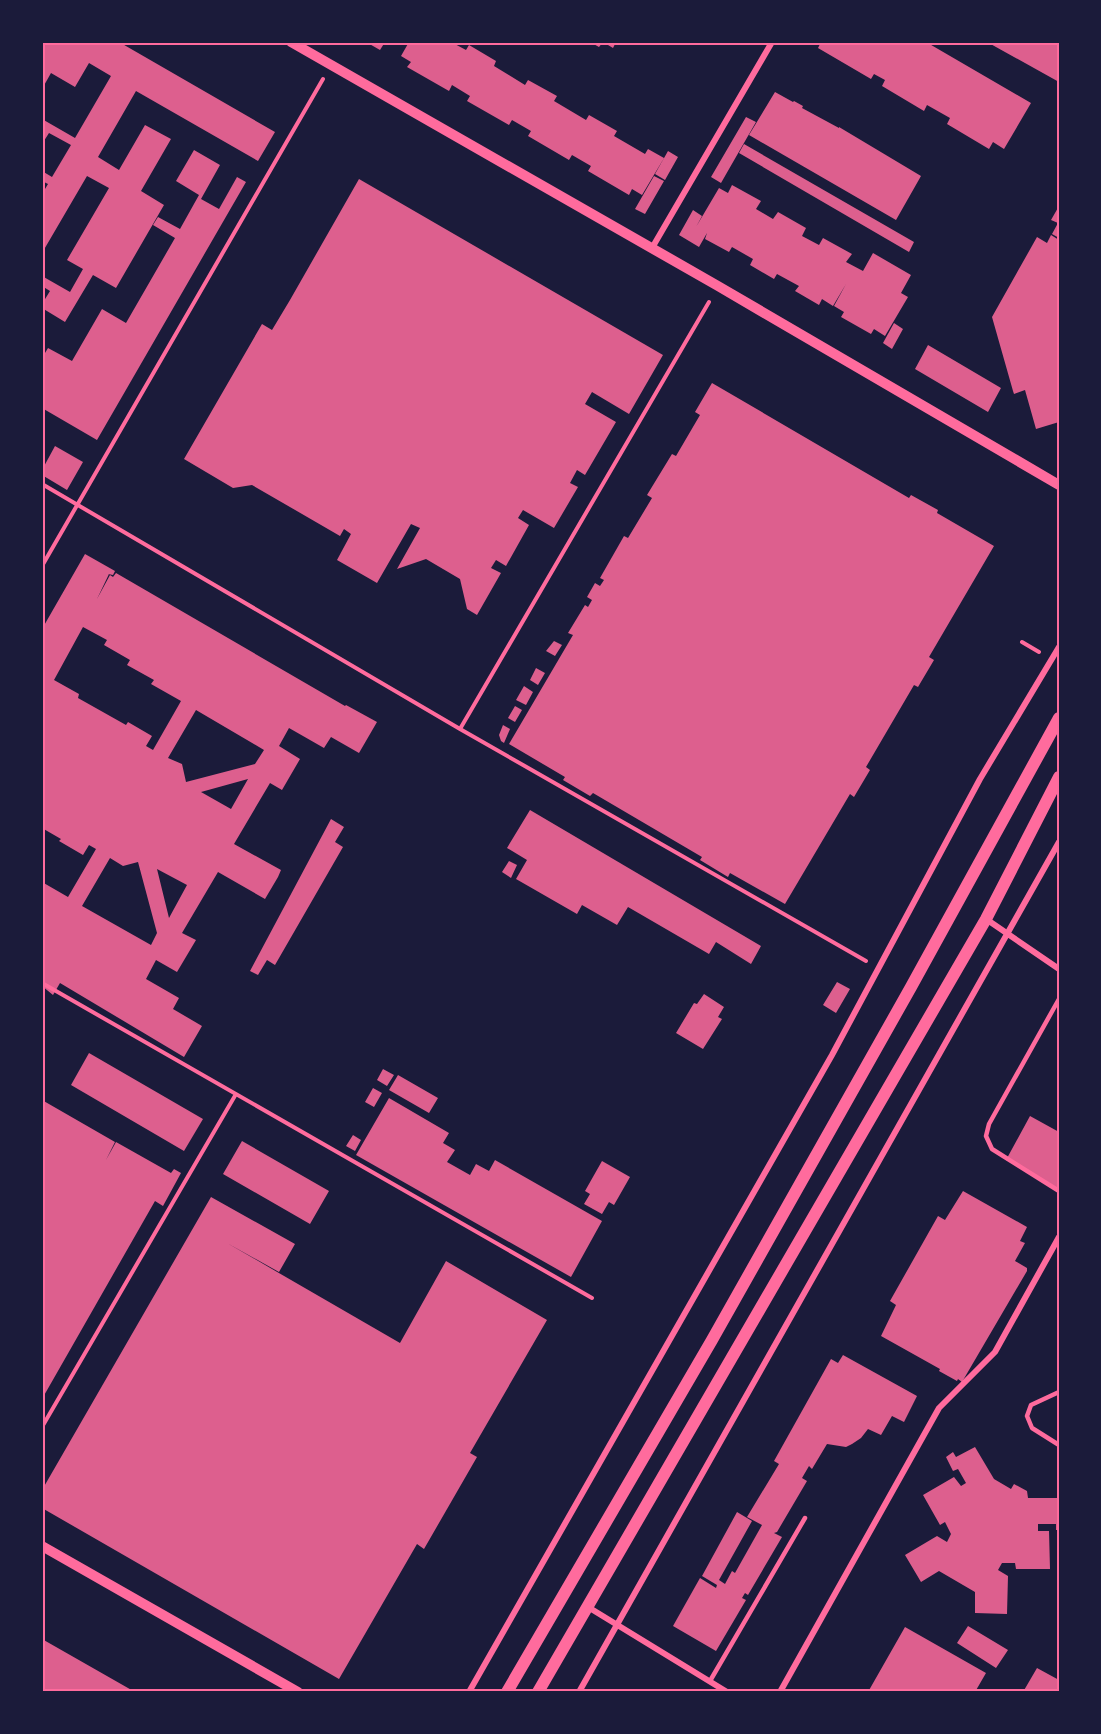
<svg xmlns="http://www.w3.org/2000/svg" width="1101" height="1734" font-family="Ubuntu,sans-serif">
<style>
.building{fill:#dd5f8e;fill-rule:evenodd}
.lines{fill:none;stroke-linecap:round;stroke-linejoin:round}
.path{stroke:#ff6b9d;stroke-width:4}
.service{stroke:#ff6b9d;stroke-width:4.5}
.minor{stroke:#ff6b9d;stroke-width:6}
.tertiary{stroke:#ff6b9d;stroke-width:10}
.secondary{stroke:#ff6b9d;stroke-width:12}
.neatline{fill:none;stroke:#ff6b9d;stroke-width:2}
</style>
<rect width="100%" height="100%" fill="#1b1b3a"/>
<path class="building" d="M42,42H119L275,132L258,161L136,91L98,157L119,170L145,125L171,139L141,191L164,205L116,288L93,275L65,322L42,308V304L50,291L42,286V276L70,292L83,269L67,260L109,188L87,176L42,253V194L48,184L42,181V171L52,177L71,145L49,133L42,144V119L75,138L111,76L89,63L75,87L51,73L42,89Z
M366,42H385L380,50Z
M409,42H451L466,50L469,45L496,61L494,66L525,85L528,80L557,96L554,101L586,120L589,115L617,131L614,136L645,154L648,149L664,158L642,195L632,189L629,195L588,171L591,166L572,155L569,160L528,136L531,131L512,120L509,125L467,101L470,96L452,85L449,91L407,67L411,62L401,56Z
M590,42H616L613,48L603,42L599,47Z
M821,42H926L1031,103L1004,149L993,142L989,149L947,124L950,118L927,105L924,111L882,86L885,80L874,74L871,79L818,48Z
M987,42H1059V82Z
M775,92L793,102L794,101L803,106L802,108L839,128V127L921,176L896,220L749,135Z
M746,117L756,122L721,183L711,177Z
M744,144L914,242L909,252L739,153Z
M194,150L220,165L201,199L219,209L237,177L246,182L97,440L42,408V358L48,348L72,361L102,309L126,323L175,238L153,225L158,217L180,229L199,195L176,181Z
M668,151L678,157L665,180L655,174Z
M654,176L664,181L645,214L635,209Z
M359,179L663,355L629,414L592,392L585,404L616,422L585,475L577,470L570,483L578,487L554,528L523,510L518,518L529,525L506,566L496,560L491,568L501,573L477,615L467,609L460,579L426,559L397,569L420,528L411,524L377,583L337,560L351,534L344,529L340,536L252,485L233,488L184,459L262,324L272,330L290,300Z
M732,185L761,201L756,209L773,219L778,212L806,228L802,236L819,245L823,238L852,254L846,262L863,271L873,253L911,275L901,293L908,297L885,336L874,329L871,334L841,317L844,312L834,306L846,284L833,306L822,299L819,305L795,291L799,286L777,274L774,279L750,265L753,259L732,247L729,252L705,239L707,233L699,247L679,235L693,210L702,216L696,227L719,188L728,193Z
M1059,206V238L1052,234L1058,223L1051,220Z
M1051,235L1059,240V422L1036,429L1025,390L1014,394L1013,391L992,317L1037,237L1047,243Z
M894,323L903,329L892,349L883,343Z
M928,345L1001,388L988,412L915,369Z
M712,383L909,498L911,495L938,510L937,513L994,546L929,657L934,660L918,687L914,685L866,767L870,770L854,797L850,794L785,904L730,873L728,877L700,860L702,857L593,793L590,796L563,780L565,777L509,744L573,635L568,633L585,605L588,607L592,600L587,597L595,583L600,586L604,580L600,578L624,536L628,538L652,498L647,495L672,454L676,456L700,415L695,412Z
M55,446L83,462L67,490L42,475V470Z
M85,554L115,571L113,575L108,574H109L97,599L110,575L113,577L116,573L345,706L346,705L377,722L359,753L331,737L324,748L289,728L279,746L300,759L282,790L270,783L234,844L281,870L278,877L265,899L218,872L182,933L196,940L177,972L156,960L146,979L179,998L173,1009L202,1026L184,1057L60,983L53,995L42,986V882L68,897L96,849L89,845L83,855L59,841L61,839L42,828V629ZM83,627L107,640L104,645L130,660L127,665L154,680L151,684L181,701L153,750L146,746L152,736L128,722L126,725L78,698L79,694L54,680ZM196,710L264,750L255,764L186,782L182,764L168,758ZM248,779L231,809L201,792ZM110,858L123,866L138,862L157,933L151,945L82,906ZM157,869L187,885L169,918Z
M554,641L562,645L555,656L546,651Z
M536,668L545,673L538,685L530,680Z
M524,686L533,692L526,705L516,700Z
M515,706L522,710L515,722L508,718Z
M503,725L510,729L504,743L501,741L499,735Z
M530,810L761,946L751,964L716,942L709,954L628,907L617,925L582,905L577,914L516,879L527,860L507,848Z
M331,819L344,827L335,842L343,847L275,965L267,960L258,975L250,971Z
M509,861L517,865L511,878L502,872Z
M837,982L850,989L836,1013L823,1005Z
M704,994L724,1007L718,1017L722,1019L703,1049L676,1033L694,1003L697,1004Z
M89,1053L203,1119L184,1151L71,1085Z
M383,1069L394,1075L387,1086L377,1080Z
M398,1075L438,1098L429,1113L389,1090Z
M373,1088L382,1093L374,1107L365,1102Z
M389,1098L449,1133L443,1143L455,1150L447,1162L470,1175L476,1164L489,1171L495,1160L602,1221L571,1277L356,1155Z
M42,1100L115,1142L106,1160L116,1142L171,1173L174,1169L181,1173L163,1206L155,1201L42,1399Z
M1030,1116L1059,1132V1189L1006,1160Z
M353,1135L361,1140L355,1151L346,1146Z
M242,1141L329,1191L310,1224L223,1174Z
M602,1161L630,1177L614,1205L609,1202L602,1214L584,1204L590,1194L585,1191Z
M963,1191L1027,1227L1020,1241L1025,1243L1015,1261L1027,1268V1271L962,1382L958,1379L957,1381L939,1371L940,1369L881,1336L896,1305L890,1301L938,1216L945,1220Z
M211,1197L295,1244L279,1272L227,1243L400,1343L446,1261L547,1320L470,1453L477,1457L424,1549L417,1544L339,1679L42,1508V1490Z
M843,1355L917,1396L904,1422L892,1416L881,1435L868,1429L861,1438L852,1444L846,1447L827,1444L812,1469L809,1466L802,1478L807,1481L777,1532L774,1533L782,1537L748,1595L745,1593L742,1598L746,1600L716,1651L673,1626L700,1578L716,1588L717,1585L702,1576L737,1512L752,1521L719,1580L725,1584L732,1571L735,1573L762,1525L747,1517L779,1464L774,1461L831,1359L838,1363Z
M975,1447L994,1479L1011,1489L1014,1484L1027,1491L1028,1498H1059V1530H1056V1524H1038V1531H1049L1050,1569H1016L1015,1563H1002L998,1570L1008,1576L1007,1614L975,1613V1592L939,1571L921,1582L905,1555L937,1536L947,1542L951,1534L945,1522L940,1525L923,1495L954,1477L961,1486L966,1483L958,1469L953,1471L946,1457L953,1452L956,1457Z
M968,1626L1008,1650L996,1668L957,1643Z
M905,1627L986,1673L975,1692H868Z
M42,1639L135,1692H42Z
M1037,1668L1059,1680V1692H1023Z"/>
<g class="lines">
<path class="path" d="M42,484L460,729L866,961
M42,566L323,79
M1022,642L1039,652
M460,729L709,302
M42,983L592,1298
M42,1427L236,1094"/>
<path class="service" d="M1059,999L989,1124L986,1136L992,1149L1059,1191
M1059,1392L1031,1405L1027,1416L1032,1428L1059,1445
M710,1681L805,1518"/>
<path class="minor" d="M652,248L772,42
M986,919L1059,969
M588,1607L727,1692
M469,1692L832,1055L980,779L1059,647
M579,1692L1059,842
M780,1692L939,1408L995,1352L1059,1237"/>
<path class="tertiary" d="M291,42L718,286L1059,485
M42,1546L298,1692"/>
<path class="secondary" d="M507,1692L712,1340L911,987L1059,718
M538,1692L986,919L1059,777"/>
</g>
<rect width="1101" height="1734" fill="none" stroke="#1b1b3a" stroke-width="87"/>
<rect x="44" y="44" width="1014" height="1646" class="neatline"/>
</svg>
